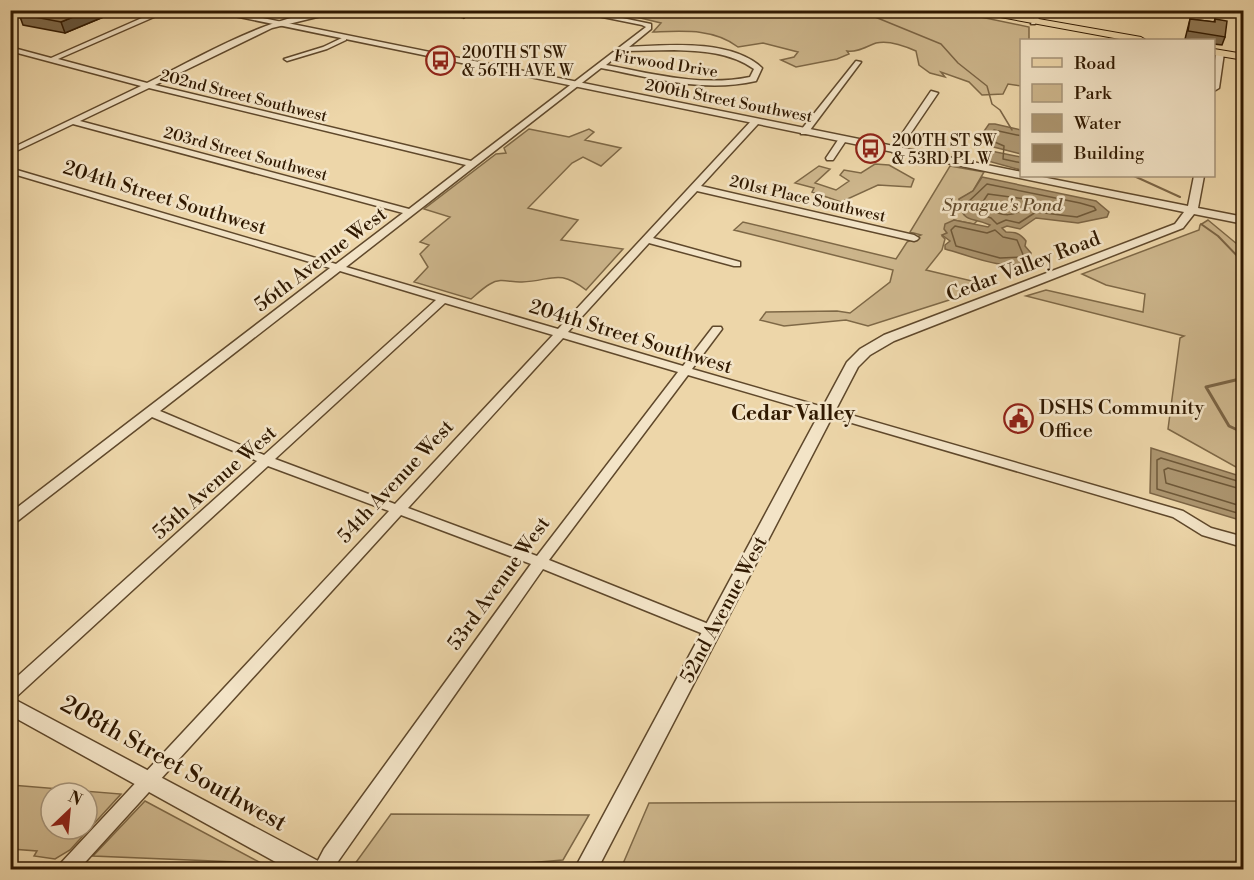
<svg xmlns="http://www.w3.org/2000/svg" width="1254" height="880" font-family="'Libre Bodoni',serif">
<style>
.green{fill:#cdb68c;stroke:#7e6846;stroke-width:1.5;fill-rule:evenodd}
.water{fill:#ad9670;stroke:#7b6444;stroke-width:1.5}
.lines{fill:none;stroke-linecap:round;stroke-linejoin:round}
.shore{stroke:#6e5838;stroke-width:1.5}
.stream-far2{stroke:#7b6444;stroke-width:1.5}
.stream-far1{stroke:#7b6444;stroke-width:2}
.stream{stroke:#7b6444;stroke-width:3}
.minor-casing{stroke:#5f482b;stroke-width:3}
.tertiary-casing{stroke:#5f482b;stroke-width:3}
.primary-casing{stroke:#301901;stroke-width:2}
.minor{fill:#f3e4c7;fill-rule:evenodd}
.tertiary{fill:#f3e4c7;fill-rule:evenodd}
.primary{fill:#edd6a9;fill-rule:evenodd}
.wall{fill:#7e6a4c;stroke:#301901;stroke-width:1.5}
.shaded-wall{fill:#66563e;stroke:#301901;stroke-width:1.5}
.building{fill:#927b58;stroke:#301901;stroke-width:1.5}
.labels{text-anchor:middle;stroke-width:5;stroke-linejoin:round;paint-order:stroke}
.far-poi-label{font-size:16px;fill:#301901;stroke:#f3e4c7;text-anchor:start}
.far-street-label{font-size:16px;fill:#301901;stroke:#f3e4c7}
.far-water-label{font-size:18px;font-style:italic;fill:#624b2d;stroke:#f3e4c7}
.street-label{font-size:20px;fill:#301901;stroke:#f3e4c7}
.poi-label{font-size:20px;fill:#301901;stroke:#f3e4c7;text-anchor:start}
.neighbourhood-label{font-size:21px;font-weight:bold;fill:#301901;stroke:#f3e4c7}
.near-street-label{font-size:24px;fill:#301901;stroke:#f3e4c7}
</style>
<rect width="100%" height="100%" fill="#edd6a9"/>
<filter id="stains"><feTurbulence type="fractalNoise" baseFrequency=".00333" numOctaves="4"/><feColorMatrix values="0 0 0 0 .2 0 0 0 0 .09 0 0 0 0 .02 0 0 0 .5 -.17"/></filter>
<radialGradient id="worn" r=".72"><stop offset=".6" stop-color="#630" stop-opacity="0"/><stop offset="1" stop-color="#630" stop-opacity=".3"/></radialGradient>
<path class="green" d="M947,10L1029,27V40H1022L1021,86L1008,84L1003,94L982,95L969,82L941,72L945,77L930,73L919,65L916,51C905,46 888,40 876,43C867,46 857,53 847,51L849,54L837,59L796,67L781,60L794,57L798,52L763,43L738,47C714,28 682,31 653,32L661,23L624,14L590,11Z
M529,129L569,137L589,129L594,132L585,140L621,148L601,166L583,157L572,163L528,208L578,220L561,240L623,249L586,290C558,268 552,281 522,282C511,283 501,277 490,284C483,288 477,294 471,299L414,282L428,267L420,254L429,245L420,242L450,217L424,209L496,154L506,153L504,148Z
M875,164L889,165L914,179L911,187L878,185L841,202L812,192L814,188L795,183L819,166L830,169L815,183L836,190L849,181L840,175L844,170L861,173Z
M950,166L984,172L973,191L959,200C963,216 960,215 978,220L974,224L954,220L947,233L942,236L945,239L942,250L926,270L993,286L868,326L846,320L784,326L760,320L766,312L837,311L850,313L890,282L893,270L734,230L743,222L896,259L907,242L921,235L910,232Z
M1208,220L1243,249V471L1168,429L1180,338L1184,336L1026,296L1046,290L1143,312L1145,294L1106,285L1082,274L1199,230L1200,225Z
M10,785H11L121,794L70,850L55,859L34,856L37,851L11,849ZM51,793H87V829H51Z
M145,801L261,863L93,856Z
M1243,801V861L622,866L649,803Z
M391,814L589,815L563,860L451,869L362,870L354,865Z"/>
<path class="water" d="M734,11L827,10V11C803,20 759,18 734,11Z
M989,124H995L1021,130V154L986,145L982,134Z
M991,151L1021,157V170L988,161Z
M982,177L1096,201L1109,212L1107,217L1078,223L1036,218L1020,229L1007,226L1002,228L1006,232C1015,232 1020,233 1026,241L1025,246L1031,253L1029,262C1003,271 971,256 945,249V245L950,241L942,235L947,233L944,229L945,224L954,220L988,227L990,225C968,215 965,226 959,199L973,191Z
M1151,448L1243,477V521L1150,493Z"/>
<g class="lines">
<path class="shore" d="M1022,136L994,130L989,136L990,140L1004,146L1003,159L1022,163
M987,184L1080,203L1094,207L1096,210L1077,217L1036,212L1019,223L1006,220L997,224L991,218L967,209V203Z
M988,194L1032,200L1034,203C1011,219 1006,217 980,206Z
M955,226L987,233L995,230L1003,237L1017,240L1024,257L1000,258L956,246L951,230Z
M1244,483L1161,458L1157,460V489L1244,515
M1244,490L1168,468L1164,470L1166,483L1244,507"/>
<path class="stream-far2" d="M858,10L941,44L958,63L987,86L992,104L1000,110L1012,130"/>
<path class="stream-far1" d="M1134,176L1180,197
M1201,224L1218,236L1244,263"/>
<path class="stream" d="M1244,378L1206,387L1229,426L1244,433"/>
<defs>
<path id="minor" d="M160,10H170L58,59L147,83C208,53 276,10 346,10L272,28L155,85L471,161L646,27L642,25L568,10H584L651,24V29L629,47C668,45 731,39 762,68L756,81C703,93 653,78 601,68L346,267L558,329L752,120H758V124L701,186L914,235L919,238L917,240L914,241L697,191L653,238L740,262V266H734L649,243L568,332L683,366L713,327H721L722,329L692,369L1183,511L1211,528L1244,537V545L1239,546L1202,535L1173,517L688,375L549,560L716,627L718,631L716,635L711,637L706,635L543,569L332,870H313L324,849L531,564L401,515L78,870H57L60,864L389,511L268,466L15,698L10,699V683L257,461L152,417L15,523L10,525V513L330,268L10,173V168L336,264L403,213L73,124L10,154V149L141,86L10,51V47L51,58ZM674,50C702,51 730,52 754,69L750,77C701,87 654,74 606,65L623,51ZM149,88L466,165L409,209L80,121ZM340,271L436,300L264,455L160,411ZM445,303L553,335L395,504L275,459ZM563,338L678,372L537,556L408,508Z
M1038,10H1044L1035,24H1031Z
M344,37L346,38V40L327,49L287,61L284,59L323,47Z
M856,61L861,62L807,134H801V130Z
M931,91L938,93L898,152H892L891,150Z
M840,137L847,139L833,160H827L826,158Z"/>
<path id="tertiary" d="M205,10H223L1022,172V176H1037L1188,206L1194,176H1204L1198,208L1244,217V224L1194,214L1183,228L894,341L870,355L858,367L597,870H574L847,362L860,349L884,335L1175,224L1184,212Z
M1217,51L1224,53L1219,88L1214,91V65Z
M10,697L320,862L323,870H290L10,715Z"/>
<path id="primary" d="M962,10H988L1141,37L1146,40H1125Z
M1214,49L1244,54V60L1214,55Z"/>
</defs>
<use href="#minor" class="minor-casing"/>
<use href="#tertiary" class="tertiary-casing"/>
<use href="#primary" class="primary-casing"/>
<use href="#minor" class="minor"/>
<use href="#tertiary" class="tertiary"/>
<use href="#primary" class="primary"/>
</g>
<path class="wall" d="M423,10H477L464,18Z
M113,13L65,33L23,25L19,14Z
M1190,19L1214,22L1215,19L1225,37L1222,45L1214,44V40H1194L1185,39Z"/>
<path class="shaded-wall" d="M90,10H112L113,13L65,33L61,22Z
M463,10H477L464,18Z"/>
<path class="building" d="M28,10H90L61,22L19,14Z
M1190,19L1215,22V19L1227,21L1225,37L1188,31Z"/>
<defs>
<symbol id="bus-ring" viewBox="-11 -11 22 22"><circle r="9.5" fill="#f3e4c7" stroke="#8f2418" stroke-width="1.5"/><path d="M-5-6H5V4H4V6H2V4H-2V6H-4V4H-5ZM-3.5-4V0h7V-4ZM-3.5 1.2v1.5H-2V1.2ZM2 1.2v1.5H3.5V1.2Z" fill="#8f2418"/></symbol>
<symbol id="civic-ring" viewBox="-11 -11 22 22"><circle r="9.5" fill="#f3e4c7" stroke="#8f2418" stroke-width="1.5"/><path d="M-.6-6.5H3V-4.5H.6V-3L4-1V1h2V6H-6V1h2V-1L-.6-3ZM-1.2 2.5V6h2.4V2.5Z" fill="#8f2418"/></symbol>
</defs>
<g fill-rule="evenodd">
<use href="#bus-ring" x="424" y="44" width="33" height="33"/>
<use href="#bus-ring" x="854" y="132" width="33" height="33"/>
<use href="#civic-ring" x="1002" y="402" width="33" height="33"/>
</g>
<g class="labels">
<g class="far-poi-label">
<text x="462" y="58">200TH ST SW<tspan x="462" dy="18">&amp; 56TH AVE W</tspan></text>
<text x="892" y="146">200TH ST SW<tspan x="892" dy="18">&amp; 53RD PL W</tspan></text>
</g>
<g class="far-street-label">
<text transform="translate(666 63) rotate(9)" y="6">Firwood Drive</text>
<text transform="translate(244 95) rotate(14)" y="6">202nd Street Southwest</text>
<text transform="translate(729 100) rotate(11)" y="6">200th Street Southwest</text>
<text transform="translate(246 153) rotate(15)" y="6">203rd Street Southwest</text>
<text transform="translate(808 198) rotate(13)" y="6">201st Place Southwest</text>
</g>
<g class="far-water-label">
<text x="1002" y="211">Sprague's Pond</text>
</g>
<g class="street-label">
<text transform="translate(165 197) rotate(17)" y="7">204th Street Southwest</text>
<text transform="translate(320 259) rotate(-37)" y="7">56th Avenue West</text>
<text transform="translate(1023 266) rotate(-21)" y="7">Cedar Valley Road</text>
<text transform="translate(631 336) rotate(17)" y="7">204th Street Southwest</text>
<text transform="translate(395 481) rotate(-47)" y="7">54th Avenue West</text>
<text transform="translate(214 482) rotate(-42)" y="7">55th Avenue West</text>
<text transform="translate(498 583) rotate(-54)" y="7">53rd Avenue West</text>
<text transform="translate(723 609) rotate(-62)" y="7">52nd Avenue West</text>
</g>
<g class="poi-label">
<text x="1039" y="414">DSHS Community<tspan x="1039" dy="23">Office</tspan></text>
</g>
<g class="neighbourhood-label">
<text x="793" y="420">Cedar Valley</text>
</g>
<g class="near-street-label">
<text transform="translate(174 763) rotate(29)" y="8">208th Street Southwest</text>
</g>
</g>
<rect width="1254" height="880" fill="none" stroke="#edd6a9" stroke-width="36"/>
<rect x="12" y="12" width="1230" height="856" fill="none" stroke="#301901" stroke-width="3"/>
<rect x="18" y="18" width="1218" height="844" fill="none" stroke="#301901" stroke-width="1.5"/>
<rect x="1020" y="39" width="195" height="138" fill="#f3e4c7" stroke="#a59378" stroke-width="1.5"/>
<rect x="1032" y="58" width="30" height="9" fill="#edd6a9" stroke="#a59378" stroke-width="1.5"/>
<text x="1074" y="69" font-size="18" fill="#301901">Road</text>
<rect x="1032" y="84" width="30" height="18" fill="#cdb68c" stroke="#a59378" stroke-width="1.5"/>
<text x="1074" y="99" font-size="18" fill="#301901">Park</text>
<rect x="1032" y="114" width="30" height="18" fill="#ad9670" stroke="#a59378" stroke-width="1.5"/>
<text x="1074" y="129" font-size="18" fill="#301901">Water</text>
<rect x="1032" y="144" width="30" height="18" fill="#927b58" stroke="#a59378" stroke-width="1.5"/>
<text x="1074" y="159" font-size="18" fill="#301901">Building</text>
<g transform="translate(69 811) rotate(26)"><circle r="28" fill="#f3e4c7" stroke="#a59378" stroke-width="1.5"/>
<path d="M0-4.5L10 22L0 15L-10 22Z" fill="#8f2418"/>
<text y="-9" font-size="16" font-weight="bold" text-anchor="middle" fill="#301901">N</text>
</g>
<rect width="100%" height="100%" filter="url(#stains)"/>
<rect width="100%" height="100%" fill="url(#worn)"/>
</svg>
